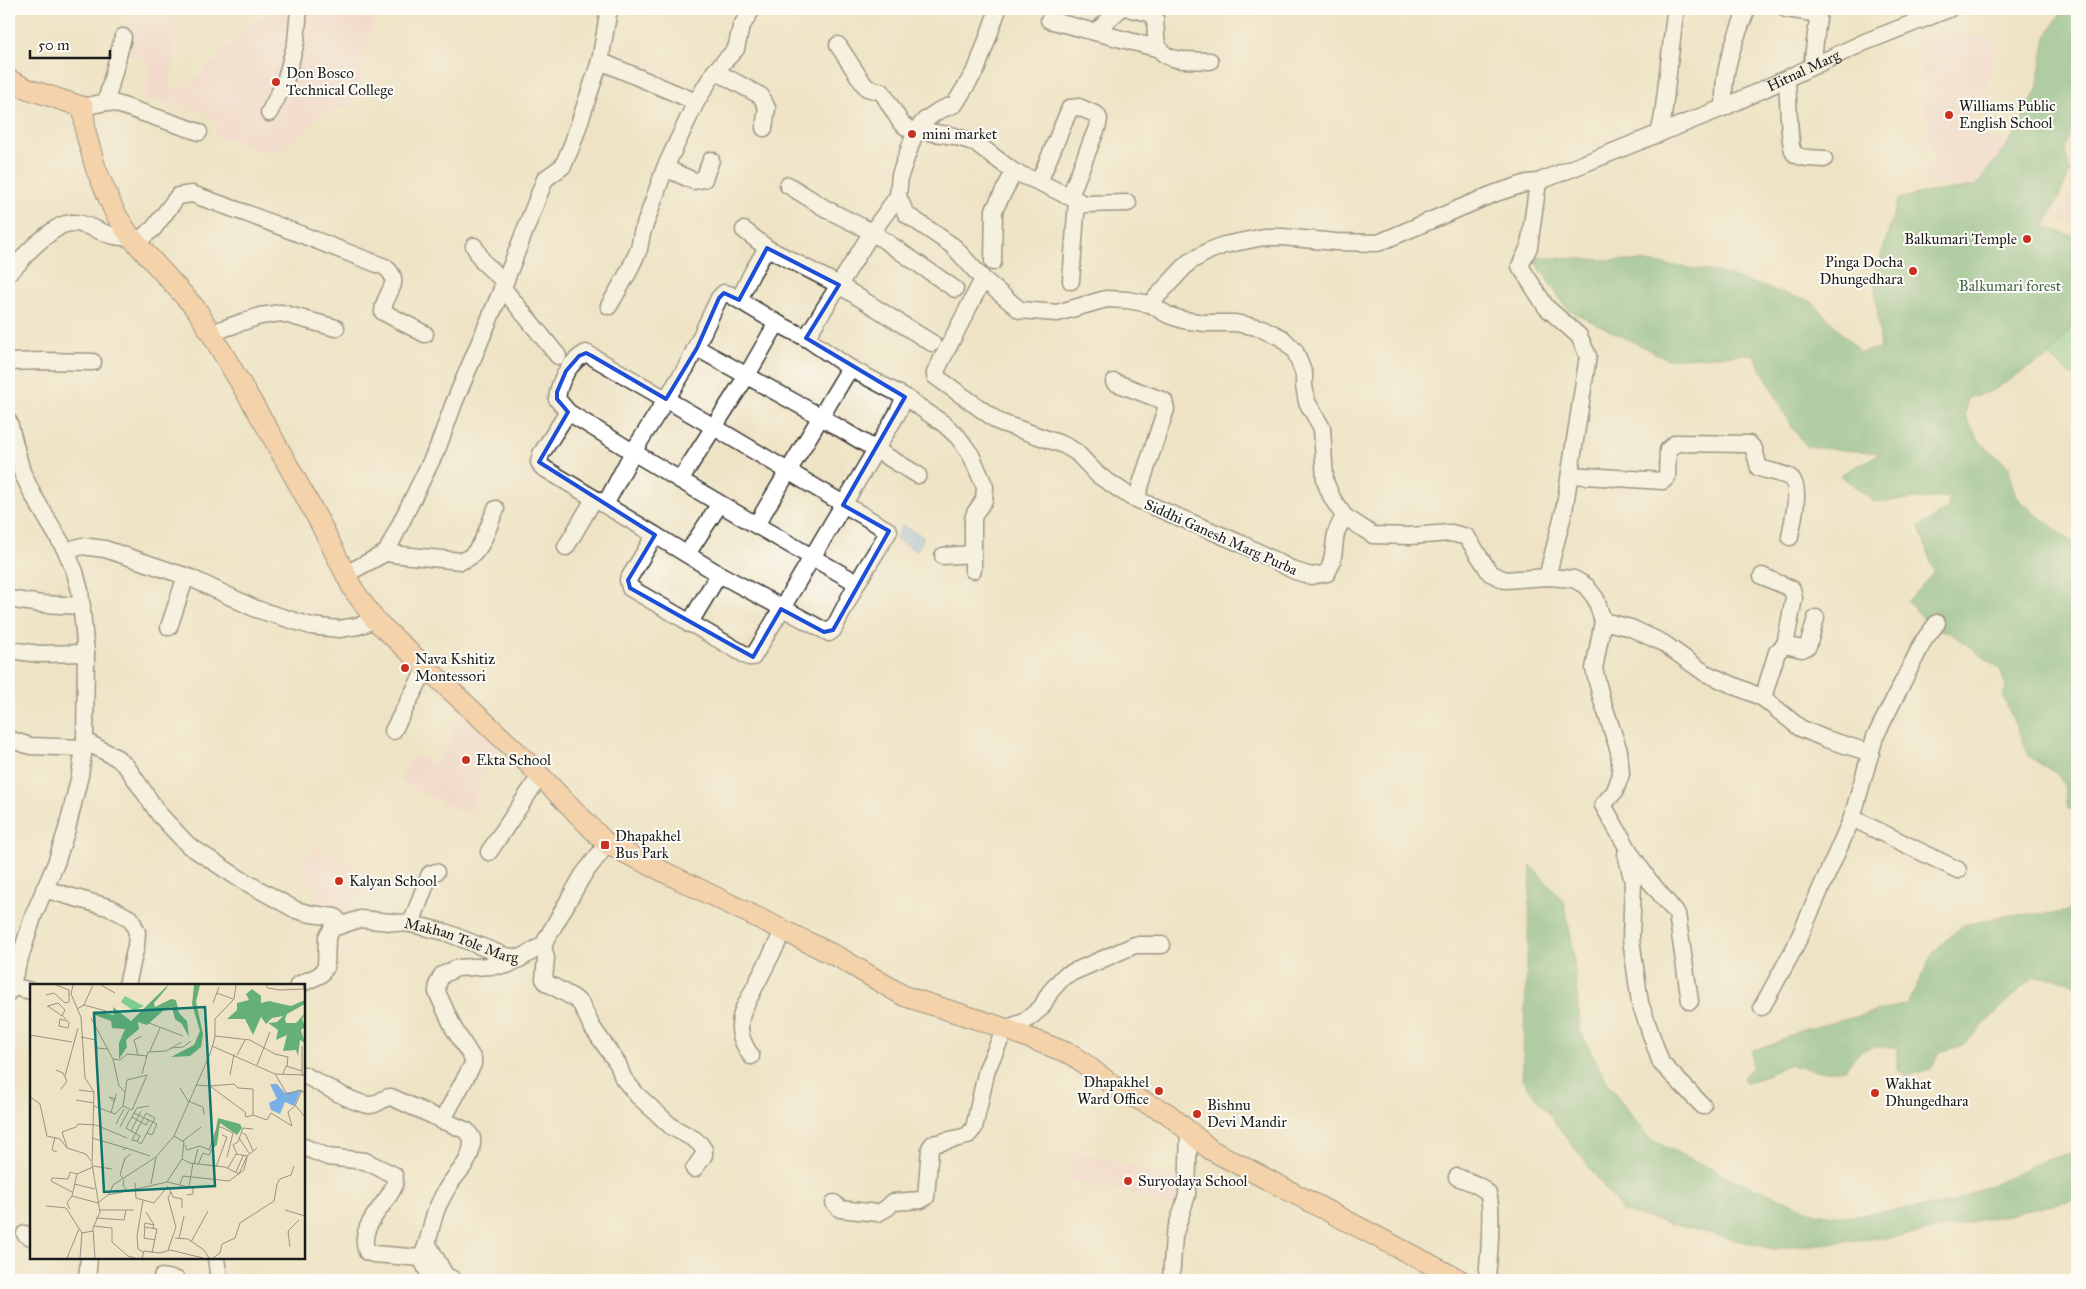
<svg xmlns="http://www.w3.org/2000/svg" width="2086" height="1289" font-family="'IM FELL Great Primer',serif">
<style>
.built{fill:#f7cfd2}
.green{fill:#7ccd8e;stroke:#4c7455}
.forest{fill:#65b079;stroke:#40664a}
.water{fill:#78afe7;stroke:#4a6682}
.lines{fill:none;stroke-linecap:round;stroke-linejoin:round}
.minor-casing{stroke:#3c3a35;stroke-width:19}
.major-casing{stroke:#3c3a35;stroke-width:22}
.minor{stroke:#fff;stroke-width:16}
.major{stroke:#fabc8b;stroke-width:20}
.marked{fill:none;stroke:#1d4ed8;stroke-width:4;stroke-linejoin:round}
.poi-dot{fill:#c8321e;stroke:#fdfcf7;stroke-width:2}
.labels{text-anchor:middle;stroke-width:4;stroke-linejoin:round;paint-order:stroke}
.street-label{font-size:15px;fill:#1c1c1c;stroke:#fdfcf7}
.poi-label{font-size:15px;fill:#1c1c1c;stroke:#fdfcf7;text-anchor:start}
.park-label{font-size:15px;fill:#42634a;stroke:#fdfcf7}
.inset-road{fill:none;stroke:#9a9381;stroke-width:1}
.view{fill:#0f766e;fill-opacity:0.15;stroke:#0f766e;stroke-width:2.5}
.inset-edge{fill:none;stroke:#1c1c1c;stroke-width:2.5}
</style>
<rect width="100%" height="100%" fill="#fdfcf7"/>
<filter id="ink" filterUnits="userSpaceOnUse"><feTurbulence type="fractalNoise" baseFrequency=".02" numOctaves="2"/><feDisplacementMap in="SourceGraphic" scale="10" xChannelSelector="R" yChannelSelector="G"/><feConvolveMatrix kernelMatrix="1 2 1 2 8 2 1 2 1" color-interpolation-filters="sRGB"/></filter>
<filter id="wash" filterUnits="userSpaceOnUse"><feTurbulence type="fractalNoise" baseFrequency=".0096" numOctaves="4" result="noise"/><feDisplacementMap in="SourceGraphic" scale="20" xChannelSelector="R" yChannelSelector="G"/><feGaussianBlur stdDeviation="1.12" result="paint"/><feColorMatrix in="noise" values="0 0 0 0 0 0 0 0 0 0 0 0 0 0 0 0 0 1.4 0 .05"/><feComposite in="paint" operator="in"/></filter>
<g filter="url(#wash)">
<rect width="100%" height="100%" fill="#eee3c4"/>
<path class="built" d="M274,9H374L373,25L361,59L363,77L349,106L325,113L273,153L216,136L218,119L173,99L177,89L187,87L250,25L270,15Z
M133,13L178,24L173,63L171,105L145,98L150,66L143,59L127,54L131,39L125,40Z
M1917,33L1995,37L1987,98L1975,94L1971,133L2001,140L2013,146L1999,188L1922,182L1934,160L1921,87Z
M2077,176V228L2060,219Z
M465,709L504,743L480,779L470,816L400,781L413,754L436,766Z
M316,847L324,853L369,873L363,890L341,917L313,913L316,889L301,862Z
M1074,1152L1181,1178L1179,1209L1125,1192L1068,1180Z"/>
<path class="green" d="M2077,316V379L2050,357Z"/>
<path class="forest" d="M2063,9H2077V107L2065,150L2070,172L2045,227L2077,237V318L2050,357L2038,362L1992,391L1968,398L1965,416L1981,443L2009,467L2013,489L2021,502L2077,546V809H2068L2064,785L2057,774L2029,757L2003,696L2006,686L2000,669L1952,634L1932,627L1907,602L1934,572L1919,527L1948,508L1949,497L1874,502L1840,475L1881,453L1807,447L1793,429L1753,354L1667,359L1567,309L1532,257L1639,261L1717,272L1812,302L1860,352L1881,348L1874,279L1898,199L1921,193L1976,186L2014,135L2037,89L2046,37Z
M1531,865L1564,902L1572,942L1581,1033L1609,1085L1650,1139L1722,1174L1816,1213L1849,1216L1951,1203L2036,1164L2077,1150V1200L1908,1235L1773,1249L1623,1212L1522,1079Z
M2077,907V984L2054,978L2033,977L1963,1045L1940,1052L1931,1070L1907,1076L1897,1069V1047C1871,1047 1861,1045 1846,1069L1825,1072L1788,1065L1752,1082H1745L1743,1077L1752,1067V1050L1771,1045L1799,1031L1907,1004L1935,950L1963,925L2010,915L2060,913Z"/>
<path class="water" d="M902,525L924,537L917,551L895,539Z"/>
</g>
<g filter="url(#ink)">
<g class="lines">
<defs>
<g id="minor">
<path d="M1131,9L1149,13L1155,18C1156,26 1155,35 1157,43C1163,65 1192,59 1210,61"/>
<path d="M1786,9L1813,13L1818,18L1812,66"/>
<path d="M1049,20L1160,49"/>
<path d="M1096,32L1120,9"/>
<path d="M838,45L863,83L867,88L882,92L901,123L915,134"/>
<path d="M600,61L696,102"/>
<path d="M715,71L761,96L767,108L764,128"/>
<path d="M1787,80C1788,91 1789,148 1794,153C1799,159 1816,158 1824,159"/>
<path d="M106,102L123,37"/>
<path d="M83,107L106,102L117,104L199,132"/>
<path d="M1725,107C1720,74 1735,39 1747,9"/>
<path d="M269,113L285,82L296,42L299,9"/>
<path d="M916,130L954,136L976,143L1014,172L1039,182L1084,204L1128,203"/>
<path d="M1659,134L1663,116L1675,13L1677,9"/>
<path d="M665,168L694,181L704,179L711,160"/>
<path d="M1039,182L1070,108L1079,107L1097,115L1099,119L1098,125L1070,196"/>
<path d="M788,185L828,210L872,232L955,289"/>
<path d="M744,230L767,248L839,285L932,343"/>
<path d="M136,242L153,229L178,196L192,194L248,214L385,267C405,283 383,293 383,312L425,334"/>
<path d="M993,262L994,210L1014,172"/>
<path d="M9,272C18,266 23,257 30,250C38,242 48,234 57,228C83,211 104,243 130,236"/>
<path d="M983,279L1020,310L1057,313L1106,299L1127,300L1150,304L1168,315L1183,320L1205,323H1235L1262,328L1282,338L1295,351L1304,374V386L1307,402L1322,428L1325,481L1332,498L1344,516C1342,522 1337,528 1336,534C1333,548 1335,560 1327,573L1311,576L1295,571L1242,544L1131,497L1098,475L1076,452L1064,445L999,422L935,376V373L983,279L953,246L906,214L898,196L900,175L916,130L925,120L938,111L955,104L977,68L998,9"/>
<path d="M1071,281L1077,200"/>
<path d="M505,282L545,179L563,166L572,145L600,61L609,9"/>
<path d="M502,287L558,356"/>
<path d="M739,300L752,273L767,248"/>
<path d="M1150,304L1189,262L1209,251L1224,245L1264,237H1282L1336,242L1378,243L1493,194L1527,183L1538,182"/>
<path d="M609,306L628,273L639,249L642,233L665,168L696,102L715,71L736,49L741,27L752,9"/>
<path d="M211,333L260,316L281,313L336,328"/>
<path d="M806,338L872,232L898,196"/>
<path d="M697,348L821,417L918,475"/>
<path d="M9,362L43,361L93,362"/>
<path d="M850,368L756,525L857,583"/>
<path d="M1114,382L1164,401L1166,409L1136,499"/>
<path d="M905,397L897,414L753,657H749L630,588L628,580L655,535L542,467L539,462L541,454L568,412L633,452L687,366L719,298L724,293L729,294L777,323L806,338L850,368L905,397L944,424L958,437L971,455L985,487L984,500L975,513L973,519V570"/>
<path d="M568,412L557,399C559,381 569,362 586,353L714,427L889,531L857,583L833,630L829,633L719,574L655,535"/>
<path d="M9,422L22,472L33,495L66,551L75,572L80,591L86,653L85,741L80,775L67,829L56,863L34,914L9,992"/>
<path d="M1570,475L1663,481L1667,477L1668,450L1676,443L1749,444L1754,449L1759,468C1769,471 1781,473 1789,477C1803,484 1792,524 1790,537"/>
<path d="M680,480L746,377L777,323"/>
<path d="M605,505L633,452L756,525"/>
<path d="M1344,516L1373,535L1410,536L1451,533L1467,537L1490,573L1505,580L1547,577L1574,579L1586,586L1596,599L1603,621L1594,669L1601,697L1619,751L1621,774L1615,791L1603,805L1631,854L1648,879L1677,914L1690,1001"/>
<path d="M566,547L594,499"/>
<path d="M66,551L82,546L105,549L191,578L256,609L311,626L339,629L358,626L375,620"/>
<path d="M389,551V547L438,447L454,403L505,282L483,262L474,246"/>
<path d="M389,551L392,554L461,561C482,556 487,527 496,509"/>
<path d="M687,554L719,505"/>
<path d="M943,556L973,554"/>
<path d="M346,574L389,551"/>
<path d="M1762,576L1792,589L1794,598L1785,645"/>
<path id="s1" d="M1547,577L1564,511L1588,356L1579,336L1546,307L1520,266L1529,247L1538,182L1725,107L1865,42L1949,9"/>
<path d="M9,599L41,604L82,606"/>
<path d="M1603,621L1631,628L1663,643L1705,673L1763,698L1800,728L1826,739L1871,753"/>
<path d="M689,624L719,574"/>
<path d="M169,627L186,576"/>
<path d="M9,650L39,654L86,653"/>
<path d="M1763,698L1777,652L1785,645L1802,649L1808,646L1816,618"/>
<path d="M393,731L426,668"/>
<path d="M9,739L30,746L84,748"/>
<path d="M85,741L117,758L127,767L159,814L188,845L240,879L296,910L311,914L335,917L341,924"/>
<path d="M1852,818L1958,870"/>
<path d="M489,852L540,776"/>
<path d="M1626,854L1633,882L1631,939L1640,1003L1661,1063L1703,1106"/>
<path d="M44,889L111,908L131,919L137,932L136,946L127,985"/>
<path d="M411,924L427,881L430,874L436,872"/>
<path d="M543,945L546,958L544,979L547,983L574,998L581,1004L592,1027L618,1064L623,1078L637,1095L672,1127L694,1139L700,1144L704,1150V1155L694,1169"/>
<path id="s2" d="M298,985L320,975L326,967L327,937L333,928L360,919L411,924L445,932L505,956L521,958L543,945L583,875L607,844"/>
<path d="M11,986L31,991"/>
<path d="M1762,1007L1795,947L1852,818L1875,737L1924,640L1937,623"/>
<path d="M751,1056C740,1039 737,1029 743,1010L784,930"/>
<path d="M304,1075C321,1083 351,1103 369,1105C378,1106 382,1097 391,1097L467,1131L472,1138C473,1164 456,1171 445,1192C441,1200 436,1208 434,1217C429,1233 429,1243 421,1258"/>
<path d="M442,1121L473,1064V1059L454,1029L437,992L438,983L442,975L457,968L507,965L519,959"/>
<path d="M304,1147L328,1157L365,1161L394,1175C402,1196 354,1221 367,1252L374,1254L421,1258L432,1280"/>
<path d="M1457,1177C1467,1181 1482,1185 1488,1194C1493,1205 1489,1267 1486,1280"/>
<path d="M834,1203L840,1209L878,1213L887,1208L893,1202L921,1200L926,1197L930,1148L933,1144L967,1136L974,1128L987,1069L1005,1029L1024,1022L1041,1008L1050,992L1064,976L1135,945H1162"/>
<path d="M25,1234L31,1237"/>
<path d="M428,1244L445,1275L454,1280"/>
<path d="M216,1258L219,1280"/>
<path d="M162,1277L177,1280"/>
<path d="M87,1280L89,1258"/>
<path d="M1171,1280L1174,1236L1187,1195L1189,1131"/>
</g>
<path id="major" d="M9,80L28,89L83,107L86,134L96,169L115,213L130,236L197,310L269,431L320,523L353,589L375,620L518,753L607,844L840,958L904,996L998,1026L1073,1055L1119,1090L1167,1113L1211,1150L1460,1280"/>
</defs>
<use href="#minor" class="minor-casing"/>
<use href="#major" class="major-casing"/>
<use href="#minor" class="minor"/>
<use href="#major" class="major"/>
</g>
</g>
<path d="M0 0H2086V1289H0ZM767,248L839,285L806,338L905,397L843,505L889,531L833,630L824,632L781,609L753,657L630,588L628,580L655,535L539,462L568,412L557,399V392L566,371L579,356L586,353L592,356L666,399L697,348L719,298L724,293L739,300Z" fill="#eee3c4" fill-opacity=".55" fill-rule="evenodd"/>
<path class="marked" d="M767,248L839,285L806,338L905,397L843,505L889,531L833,630L824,632L781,609L753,657L630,588L628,580L655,535L539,462L568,412L557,399V392L566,371L579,356L586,353L592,356L666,399L697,348L719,298L724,293L739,300Z"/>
<g class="poi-dot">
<circle cx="276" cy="82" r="5"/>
<circle cx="1949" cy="115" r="5"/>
<circle cx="912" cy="134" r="5"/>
<circle cx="2027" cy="239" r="5"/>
<circle cx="1913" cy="271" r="5"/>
<circle cx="405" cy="668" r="5"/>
<circle cx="466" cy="760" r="5"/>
<rect x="600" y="840" width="10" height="10" rx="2.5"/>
<circle cx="339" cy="881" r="5"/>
<circle cx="1159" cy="1091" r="5"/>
<circle cx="1875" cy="1093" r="5"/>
<circle cx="1197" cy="1114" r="5"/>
<circle cx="1128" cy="1181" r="5"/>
</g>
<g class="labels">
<g class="street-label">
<text dy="5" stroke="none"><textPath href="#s1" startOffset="714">Hitnal Marg</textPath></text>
<text transform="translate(1221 537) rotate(24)" y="5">Siddhi Ganesh Marg Purba</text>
<text dy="5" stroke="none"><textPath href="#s2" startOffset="208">Makhan Tole Marg</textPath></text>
</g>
<g class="poi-label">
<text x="286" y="78">Don Bosco<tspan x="286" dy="17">Technical College</tspan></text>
<text x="1959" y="111">Williams Public<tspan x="1959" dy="17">English School</tspan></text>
<text x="922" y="139">mini market</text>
<text x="2017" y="244" text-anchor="end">Balkumari Temple</text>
<text x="1903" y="267" text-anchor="end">Pinga Docha<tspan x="1903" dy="17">Dhungedhara</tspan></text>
<text x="415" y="664">Nava Kshitiz<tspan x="415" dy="17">Montessori</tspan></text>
<text x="476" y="765">Ekta School</text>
<text x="615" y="841">Dhapakhel<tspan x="615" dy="17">Bus Park</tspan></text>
<text x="349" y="886">Kalyan School</text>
<text x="1149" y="1087" text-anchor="end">Dhapakhel<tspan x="1149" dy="17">Ward Office</tspan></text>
<text x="1885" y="1089">Wakhat<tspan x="1885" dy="17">Dhungedhara</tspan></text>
<text x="1207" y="1110">Bishnu<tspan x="1207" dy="17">Devi Mandir</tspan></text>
<text x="1138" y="1186">Suryodaya School</text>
</g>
<g class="park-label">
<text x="2010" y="291">Balkumari forest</text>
</g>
</g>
<g transform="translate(30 984)">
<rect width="275" height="275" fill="#eee3c4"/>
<path d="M95,12L114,22L104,27L91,18Z" fill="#7ccd8e"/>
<path d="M138,1L136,5L124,19L125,23L141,15L146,16L149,29L157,37L159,53L152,40L145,35L142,23L135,25L117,41L108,38L109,45L96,56L97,63L89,75V59L95,45L82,44L81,37L65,31V27L84,31L83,23L101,37ZM164,1H170L166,18L173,50L171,63L160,72L141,73L164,61L170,47L162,20ZM222,5L231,12V19L239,17L261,22L275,16V20L257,30L255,35L256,39H266L275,29L272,35L275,43L271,46L275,59L270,56L268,72L266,66L253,67L257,51L246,56L248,46L238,39L247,38L253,32L242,34L236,40L231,33L223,51L215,35H197L207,26V19L219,16L216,10ZM188,134L210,140L212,144L207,151L190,139L187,161L182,165Z" fill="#65b079"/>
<path d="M240,100H247L255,109L271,106L264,122L255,118L250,130L241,126L239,119L247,115Z" fill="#78afe7"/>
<path class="inset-road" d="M43,1L41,10L51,33L55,94L64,108L62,180L70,228L63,244L65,274M71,1L85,9M236,1L238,4L250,6L274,5L273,1M187,9L203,15M16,11L24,9L35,19L39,18V6L26,1M183,19L189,3M54,21L76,27M17,23L18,22L28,19L35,26L32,32L18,22M47,25L54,21L63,1M32,31L39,39L38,44L29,42L30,35L36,37M61,34L83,75L90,76L97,70L117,72M119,39L153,52M0,51L42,58M185,52L220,56L245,70L258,73L257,82M51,53L66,56L67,64L78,65M182,62L245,90L275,91M141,64L153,63L161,57M120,67L130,44M108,71L104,56L112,52M207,71L215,56M83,75L89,102L95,108M227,81L240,48M26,86L33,89L37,97L31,105M272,87V62M112,90L118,68L136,67L152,58M245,90L257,110L270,106L275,109M253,90L256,82L272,87V92M200,91L204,70M35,92L48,44M166,101L180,102L215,128L216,133L223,131M180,102L204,100L208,104L223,105V131M150,104L158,117L173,123L174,131M49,106L64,108M0,113L10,120L17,152L30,155L37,164L56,170L61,177M46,116L64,119M85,118L79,113L86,115M265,121L275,133M64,122L85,130L93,122L102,126L117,91L97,96L93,122M81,129L86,110M104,129L127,140L122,151L117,149L111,160L107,157L110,152L96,144L104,129L107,124L119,122M223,131L237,136L241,129L262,142L258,128L265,122L272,106M102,133L116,141L119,135M86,140L94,125M46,143L48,140L66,141L97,154M90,143L99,126M101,147L111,127M211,148L216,151L223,167M144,152L154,158L152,175L160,179L195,183L209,190L217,172M25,153L22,166L27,168M62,154L96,164M209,154L219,169M107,157L102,156L116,129L125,134L117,149M153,157L171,143M155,161L157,166L170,162L180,166M37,163L32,148L46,143M93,166L96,164L120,172M179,166L187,144L191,143L203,149L197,173M207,170L203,161L208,158L213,144L223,145M164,180L168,165M168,181L173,169L179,171L182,165M63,182L82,185M63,183L47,190L42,212L68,219M186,183L197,153L192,151M198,184L206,170L217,172L227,164M206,188L213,172M94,195L90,191L95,174L101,170M94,196L93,201L97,207L137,198L163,204V210L157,211M137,198L152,175M105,199L106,214L124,219L138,202M44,200L65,205M121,200L126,173M150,200L153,192L199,197L214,186L217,173M138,203L141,208L138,214L146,243L138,266M159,203L163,179M42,208L21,197L22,194L38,195L40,188L47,190M141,208L143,213L152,215V224M78,211L97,207M68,219L80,209L83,201L126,173L144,152L180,70L185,53V35L204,15L206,1M16,222L36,224L52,249L63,247M40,225L37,219L42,212M70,226H104M255,226L275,232M116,228L124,241M66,234L94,236L96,226M63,242L82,244V258L98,272L105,274M114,243L127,245L122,269M114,243L115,239L124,241L123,244M115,243L114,254L125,256M145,254L158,255L174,266L179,274M149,255L154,232M161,258L178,227M260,263L258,247L269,236M113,268L108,265L107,252L113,216M37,274L49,245M50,274L52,249M112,274L114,267L130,269L140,266L173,274M183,274L190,269L192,260L205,254L210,239L244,217L247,200L250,195L261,191L264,182"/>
<path class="view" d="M175,23L185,202L74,208L64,29Z"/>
<rect width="275" height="275" class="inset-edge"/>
</g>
<rect width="2086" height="1289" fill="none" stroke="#fdfcf7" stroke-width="30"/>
<path d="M30 50v8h80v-8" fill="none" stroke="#1c1c1c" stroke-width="2.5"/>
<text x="38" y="50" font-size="15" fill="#1c1c1c" stroke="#fdfcf7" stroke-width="4" paint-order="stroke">50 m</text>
</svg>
